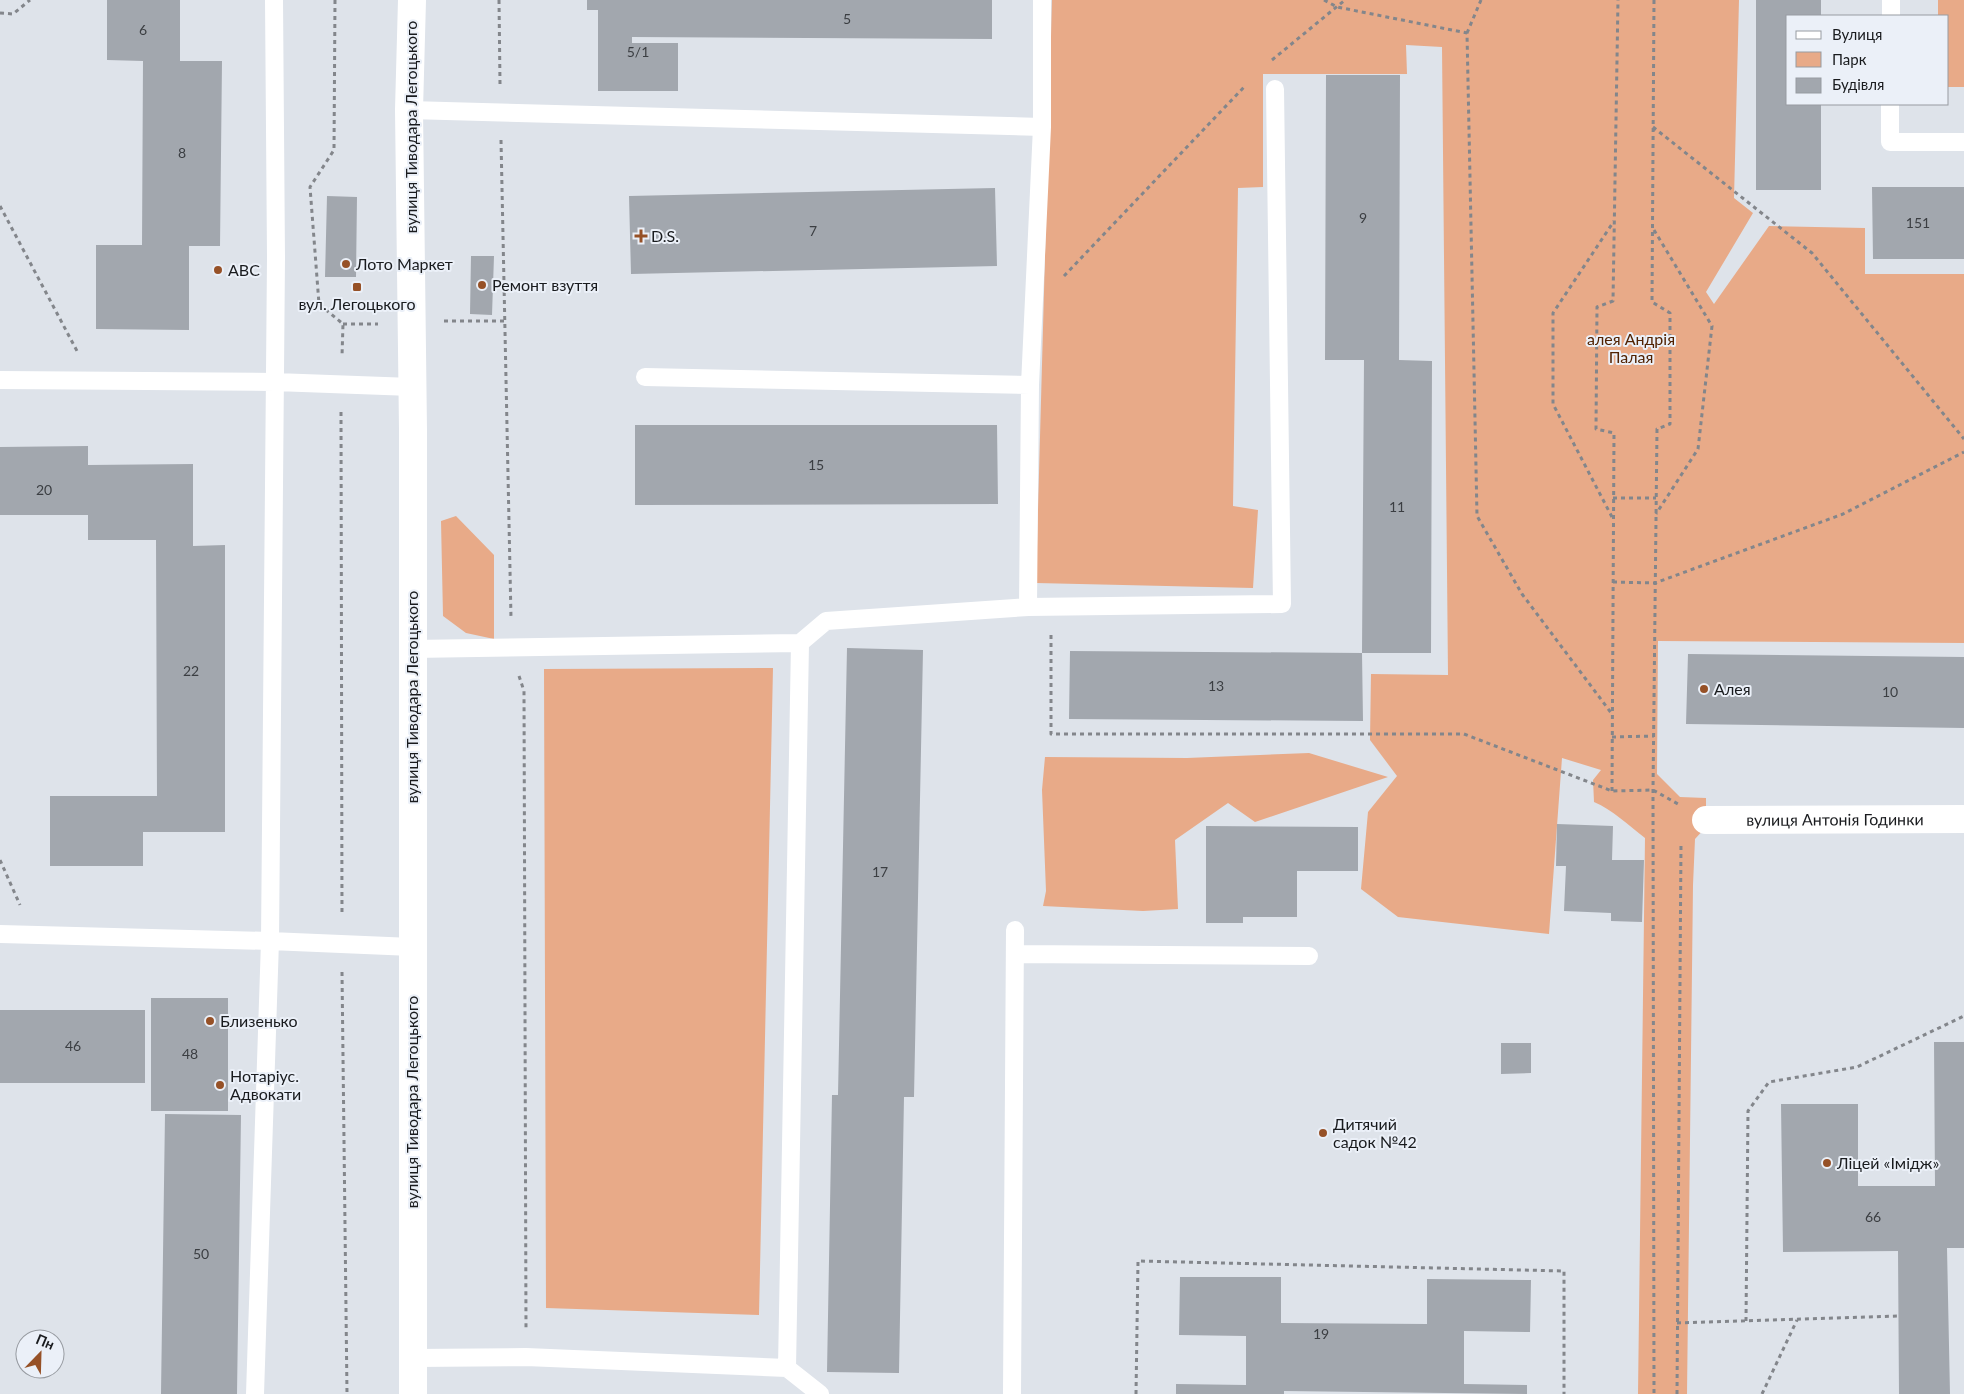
<svg xmlns="http://www.w3.org/2000/svg" width="1964" height="1394" font-family="Lato,sans-serif">
<style>
.green{fill:#e8aa88}
.building{fill:#a2a7ae}
.lines{fill:none;stroke-linecap:round;stroke-linejoin:round}
.path{stroke:#83868b;stroke-width:3;stroke-dasharray:4 4;stroke-linecap:butt}
.service{stroke:#fff;stroke-width:18}
.minor{stroke:#fff;stroke-width:28}
.tertiary{stroke:#fff;stroke-width:28}
.poi-dot{fill:#965127;stroke:#ebf0f8;stroke-width:2}
.labels{text-anchor:middle;stroke-width:4;stroke-linejoin:round;paint-order:stroke}
.number-label{font-size:14px;fill:#3b3e42}
.street-label{font-size:16px;fill:#191b1e;stroke:#ebf0f8}
.poi-label{font-size:16px;fill:#191b1e;stroke:#ebf0f8;text-anchor:start}
.park-label{font-size:16px;fill:#512202;stroke:#ebf0f8}
</style>
<rect width="100%" height="100%" fill="#dee3ea"/>
<path class="green" d="M1052,0H1739L1734,198L1753,213L1706,292L1714,304L1769,226L1865,228V274H1964V643L1658,641L1657,774L1680,797L1706,798V827L1695,839L1693,885L1687,1394H1638L1645,838C1628,825 1613,810 1594,802L1593,780L1601,770L1562,758L1549,934L1398,917L1361,889L1368,812L1397,776L1370,740L1371,674L1448,675L1442,47L1406,45L1407,74H1263V187L1238,188L1233,506L1258,510L1253,588L1036,583Z
M1938,0H1964V87H1948V16H1938Z
M456,516L494,555V639L466,633L443,616L441,521Z
M773,668L759,1315L546,1308L544,669Z
M1309,753L1388,777L1255,822L1228,803L1175,840L1178,909L1143,911L1043,906L1046,891L1042,790L1045,757L1187,758Z"/>
<path class="building" d="M107,0H180V61H222L220,246H189V330L96,329V245H142L143,61L107,60Z
M587,0H992V39L632,37V43H678V91H598V10H587Z
M1756,0H1821V16H1788V104H1821V190H1756Z
M1326,75H1400L1399,360L1432,361L1431,653H1362L1364,360H1325Z
M1872,187H1964V259H1873Z
M995,188L997,266L631,274L629,196Z
M327,196L357,197L356,277H325Z
M471,256H494L492,315L470,314Z
M635,425H997L998,504L635,505Z
M88,446V465L193,464V546L225,545V832H143V866H50V796H157L156,540H88V515H0V447Z
M847,648L923,650L914,1097H904L899,1373L827,1372L832,1095H838Z
M1070,651L1362,653L1363,721L1069,719Z
M1688,654L1964,657V728L1686,724Z
M1557,824L1613,826L1612,860H1644L1642,922L1611,921V913L1564,911L1566,866H1556Z
M1206,826L1358,827V871H1297V917H1243V923H1206Z
M151,998H228V1111H151Z
M0,1010H145V1083H0Z
M1934,1042H1964V1248H1947L1950,1394H1899L1898,1251L1783,1252L1781,1104H1858V1186H1935Z
M1501,1043H1531V1073L1501,1074Z
M165,1114L241,1115L237,1394H161Z
M1180,1277H1281V1323L1427,1324V1279L1531,1280L1530,1332L1464,1331V1384L1527,1385V1394L1284,1391V1394H1176V1384L1246,1385V1336L1179,1335Z"/>
<g class="lines">
<path class="path" d="M335,0L334,150L310,187L319,304L343,324L342,356
M499,0L500,84
M1324,0L1337,7L1467,33L1477,516L1522,594L1612,714
M1654,0L1652,302L1670,313V424L1657,429L1653,790L1654,1394
M0,13L13,14L30,0
M1467,33L1481,0
M1272,60L1345,0
M1653,127L1812,253L1964,439
M501,140L511,618
M0,206L77,351
M1654,230L1712,326L1698,449L1656,514
M1064,276L1246,85
M444,321H504
M343,324H378
M341,412L342,916
M1613,498H1656
M1612,517L1553,404V313L1614,221
M1613,582L1655,583L1843,514L1964,452
M1051,635V734H1464L1612,791L1653,790L1678,804
M519,676L524,691L526,1329
M1612,737L1654,736
M1612,791L1614,433L1596,429L1597,307L1613,301L1618,0
M0,860L20,905
M342,972L347,1394
M1746,1321L1748,1111L1769,1082L1857,1067L1964,1016
M1677,1323L1898,1316
M1136,1394L1138,1261L1564,1271V1394
M1677,1394L1681,842
M1762,1394L1797,1320"/>
<path class="service" d="M1891,16V0
M1890,104V142H1964
M409,110L1042,127
M645,377L1030,385
M0,380L275,382L412,387
M1028,607L1030,385L1042,127V0
M412,649L800,643L826,621L1028,607L1282,604L1275,89
M0,934L270,941L412,947
M1016,954L1309,956
M413,1358L526,1357L787,1368L820,1394
M787,1368L800,643
M255,1394L270,941L276,258L274,0
M1012,1394L1015,930"/>
<path class="minor" id="s1" d="M1706,820L1964,819"/>
<path class="tertiary" d="M412,0L409,110L413,430V1394"/>
</g>
<g class="poi-dot">
<path d="M638.5 228.5h5v5h5v5h-5v5h-5v-5h-5v-5h5z"/>
<circle cx="346" cy="264" r="5"/>
<circle cx="218" cy="270" r="5"/>
<circle cx="482" cy="285" r="5"/>
<rect x="352" y="282" width="10" height="10" rx="2.5"/>
<circle cx="1704" cy="689" r="5"/>
<circle cx="210" cy="1021" r="5"/>
<circle cx="220" cy="1085" r="5"/>
<circle cx="1323" cy="1133" r="5"/>
<circle cx="1827" cy="1163" r="5"/>
</g>
<g class="labels">
<g class="number-label">
<text x="847" y="24">5</text>
<text x="143" y="35">6</text>
<text x="638" y="57">5/1</text>
<text x="182" y="158">8</text>
<text x="1363" y="223">9</text>
<text x="1918" y="228">151</text>
<text x="813" y="236">7</text>
<text x="816" y="470">15</text>
<text x="44" y="495">20</text>
<text x="1397" y="512">11</text>
<text x="191" y="676">22</text>
<text x="1216" y="691">13</text>
<text x="1890" y="697">10</text>
<text x="880" y="877">17</text>
<text x="73" y="1051">46</text>
<text x="190" y="1059">48</text>
<text x="1873" y="1222">66</text>
<text x="201" y="1259">50</text>
<text x="1321" y="1339">19</text>
</g>
<g class="street-label">
<text transform="translate(411 127) rotate(-90)" y="6">вулиця Тиводара Легоцького</text>
<text transform="translate(412 697) rotate(-90)" y="6">вулиця Тиводара Легоцького</text>
<text dy="6" stroke="none"><textPath href="#s1" startOffset="129">вулиця Антонія Годинки</textPath></text>
<text transform="translate(412 1102) rotate(-90)" y="6">вулиця Тиводара Легоцького</text>
</g>
<g class="poi-label">
<text x="651" y="242">D.S.</text>
<text x="356" y="270">Лото Маркет</text>
<text x="228" y="276">ABC</text>
<text x="492" y="291">Ремонт взуття</text>
<text x="357" y="310" text-anchor="middle">вул. Легоцького</text>
<text x="1714" y="695">Алея</text>
<text x="220" y="1027">Близенько</text>
<text x="230" y="1082">Нотаріус.<tspan x="230" dy="18">Адвокати</tspan></text>
<text x="1333" y="1130">Дитячий<tspan x="1333" dy="18">садок №42</tspan></text>
<text x="1837" y="1169">Ліцей «Імідж»</text>
</g>
<g class="park-label">
<text x="1631" y="345">алея Андрія<tspan x="1631" dy="18">Палая</tspan></text>
</g>
</g>
<rect x="1786" y="15" width="162" height="90" fill="#ebf0f8" stroke="#979ba1"/>
<rect x="1796" y="31" width="25" height="8" fill="#ffffff" stroke="#979ba1"/>
<text x="1832" y="40" font-size="15" fill="#191b1e">Вулиця</text>
<rect x="1796" y="52" width="25" height="15" fill="#e8aa88" stroke="#979ba1"/>
<text x="1832" y="65" font-size="15" fill="#191b1e">Парк</text>
<rect x="1796" y="78" width="25" height="15" fill="#a2a7ae" stroke="#979ba1"/>
<text x="1832" y="90" font-size="15" fill="#191b1e">Будівля</text>
<g transform="translate(40 1354) rotate(23)"><circle r="24" fill="#ebf0f8" stroke="#979ba1"/>
<path d="M0-4L9 19L0 12L-9 19Z" fill="#965127"/>
<text y="-8" font-size="14" font-weight="bold" text-anchor="middle" fill="#191b1e">Пн</text>
</g>
</svg>
